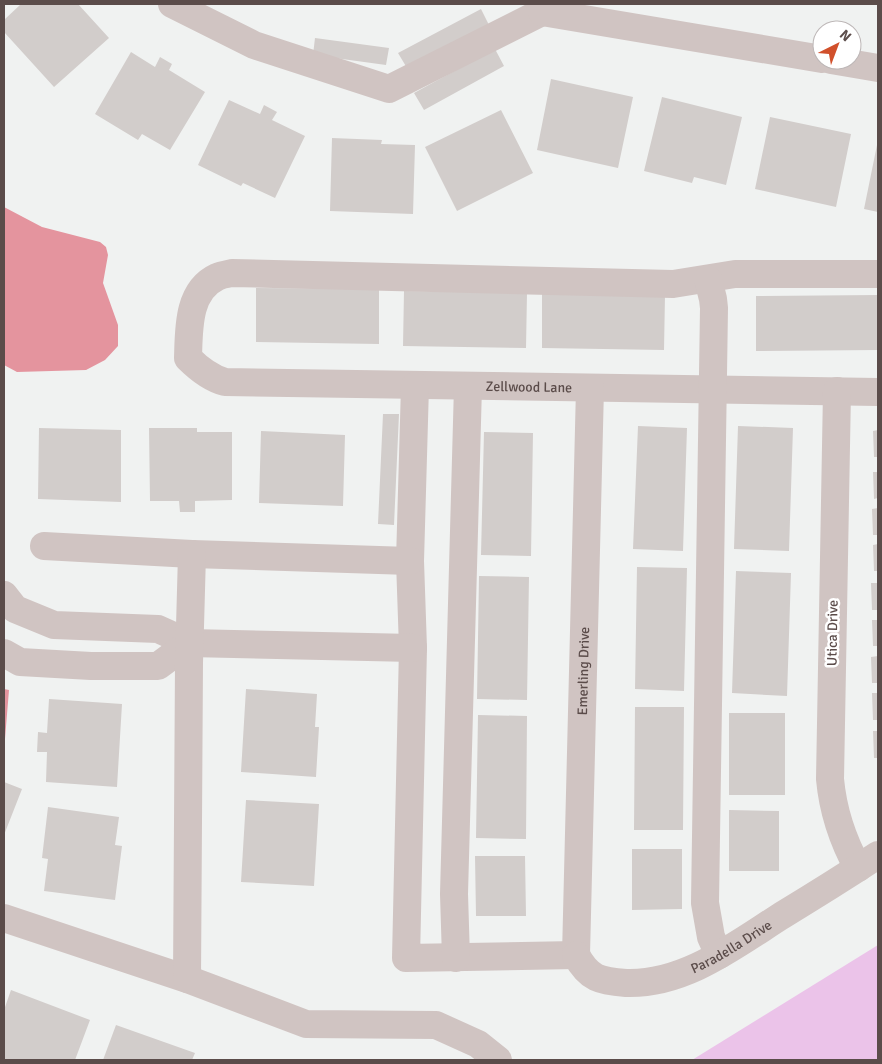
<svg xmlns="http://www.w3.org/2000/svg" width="882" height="1064" font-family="Signika,sans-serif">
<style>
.green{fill:#ebc3e9}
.water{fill:#e4949e}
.building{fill:#d2cdcb}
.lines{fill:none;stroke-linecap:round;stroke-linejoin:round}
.minor{stroke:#d0c4c2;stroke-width:28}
.labels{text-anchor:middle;stroke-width:5;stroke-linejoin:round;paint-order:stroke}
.street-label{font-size:14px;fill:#5b4c4a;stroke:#fff}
</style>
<rect width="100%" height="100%" fill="#f0f2f1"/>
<path class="green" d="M878,945V1060H692Z"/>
<path class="water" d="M4,207L42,227L100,242L106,247L108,255L103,283L118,325V346L105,360L86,370L17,372L4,365Z
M4,689L9,690L4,751Z"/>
<path class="building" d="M21,4H78L109,38L54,87L4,32V20Z
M481,9L489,25L407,68L398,53Z
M315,38L389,48L386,65L313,55Z
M495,49L504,66L424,110L414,93Z
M131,52L155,67L160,57L172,64L169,70L205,92L170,150L142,134L138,140L95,114Z
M551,79L633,97L618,168L537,150Z
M662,97L742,117L726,185L694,177L692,183L644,171Z
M229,100L260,114L264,105L277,112L272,120L305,136L275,198L243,183L241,186L198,165Z
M501,110L533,173L457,211L425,147Z
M770,117L851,134L836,207L755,189Z
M332,138L382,140L381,144L415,145L413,214L330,211Z
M877,145H878V212L864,209Z
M256,288L379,289V344L256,342Z
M404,291L527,293L526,348L403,346Z
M542,293L665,295L664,350L542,348Z
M878,295V350L756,351V296Z
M383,414H399L394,525L378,524Z
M638,426L687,428L683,551L633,549Z
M738,426L793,428L789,551L734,549Z
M39,428L121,430V502L38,499Z
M149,428H197V432H232V500L195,501V512H180L179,501H150Z
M878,430V457H874L873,431Z
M261,431L345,435L343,506L259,503Z
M484,432L533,433L531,556L481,555Z
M873,472H878V498L874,499Z
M878,508V535H873L872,509Z
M878,544V571H874L873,545Z
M637,567L687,568L684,691L635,689Z
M736,571L791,573L787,696L732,693Z
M479,576L529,577L527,700L477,699Z
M871,583H878V610H872Z
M872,620H878V646H873Z
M878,656V683H872L871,657Z
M246,689L317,694L315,727H319L316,777L241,772Z
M872,693H878V720H873Z
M49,699L122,704L117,787L46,782L47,752H37L38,732L47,733Z
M635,707H684L683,830H634Z
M729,713H785V795H729Z
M478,715L527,716L526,839L476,838Z
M873,731H878V758H874Z
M4,782L22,789L4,835Z
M246,800L319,804L314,886L241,882Z
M48,807L119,817L115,845L122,846L115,900L44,891L48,859L42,858Z
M729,810L779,811V871H729Z
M632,849H682V909L632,910Z
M475,856H525L526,916H476Z
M11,990L90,1020L75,1060H4V1010Z
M116,1025L195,1053L192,1060H103Z"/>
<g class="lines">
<g class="minor">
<path d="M172,4L254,45L389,89L542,12L550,4"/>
<path d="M542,12L822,59"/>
<path d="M831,60L878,68"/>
<path id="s1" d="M878,274H735L673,284L232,273C227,274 221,275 217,277C187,291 189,331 188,358C199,369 210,378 225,382L878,392"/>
<path d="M708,279L713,299L714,308L705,903L711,937L719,955"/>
<path d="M415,386L410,561L413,648L406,958L576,955"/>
<path d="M837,391L830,779C833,812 842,839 858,868"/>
<path d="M44,546L192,554L410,561"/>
<path d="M4,595L15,609L54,625L158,629L189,643L413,648"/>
<path d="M4,653L20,662L91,666H158L189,643"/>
<path d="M4,918L187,979L306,1024L436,1025L478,1044L498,1060"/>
<path id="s2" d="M576,955L590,388"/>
<path id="s3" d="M576,955C589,979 600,981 626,983C684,985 734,946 781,916C814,896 846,876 878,855"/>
<path d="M456,958L454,894L468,386"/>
<path d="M187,979L189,663L192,554"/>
</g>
</g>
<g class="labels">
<g class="street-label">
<text dy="5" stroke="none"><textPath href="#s1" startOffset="1102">Zellwood Lane</textPath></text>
<text transform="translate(832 633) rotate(-89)" y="5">Utica Drive</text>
<text dy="5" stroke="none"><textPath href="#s2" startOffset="284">Emerling Drive</textPath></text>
<text dy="5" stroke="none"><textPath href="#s3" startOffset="174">Paradella Drive</textPath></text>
</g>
</g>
<rect width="882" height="1064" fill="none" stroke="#5b4c4a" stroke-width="10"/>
<g transform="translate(837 45) rotate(42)"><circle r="24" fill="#ffffff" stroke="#bdb7b7"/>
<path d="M0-4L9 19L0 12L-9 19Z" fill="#d1502b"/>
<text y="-8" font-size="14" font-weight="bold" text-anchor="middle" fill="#5b4c4a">N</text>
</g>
</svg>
